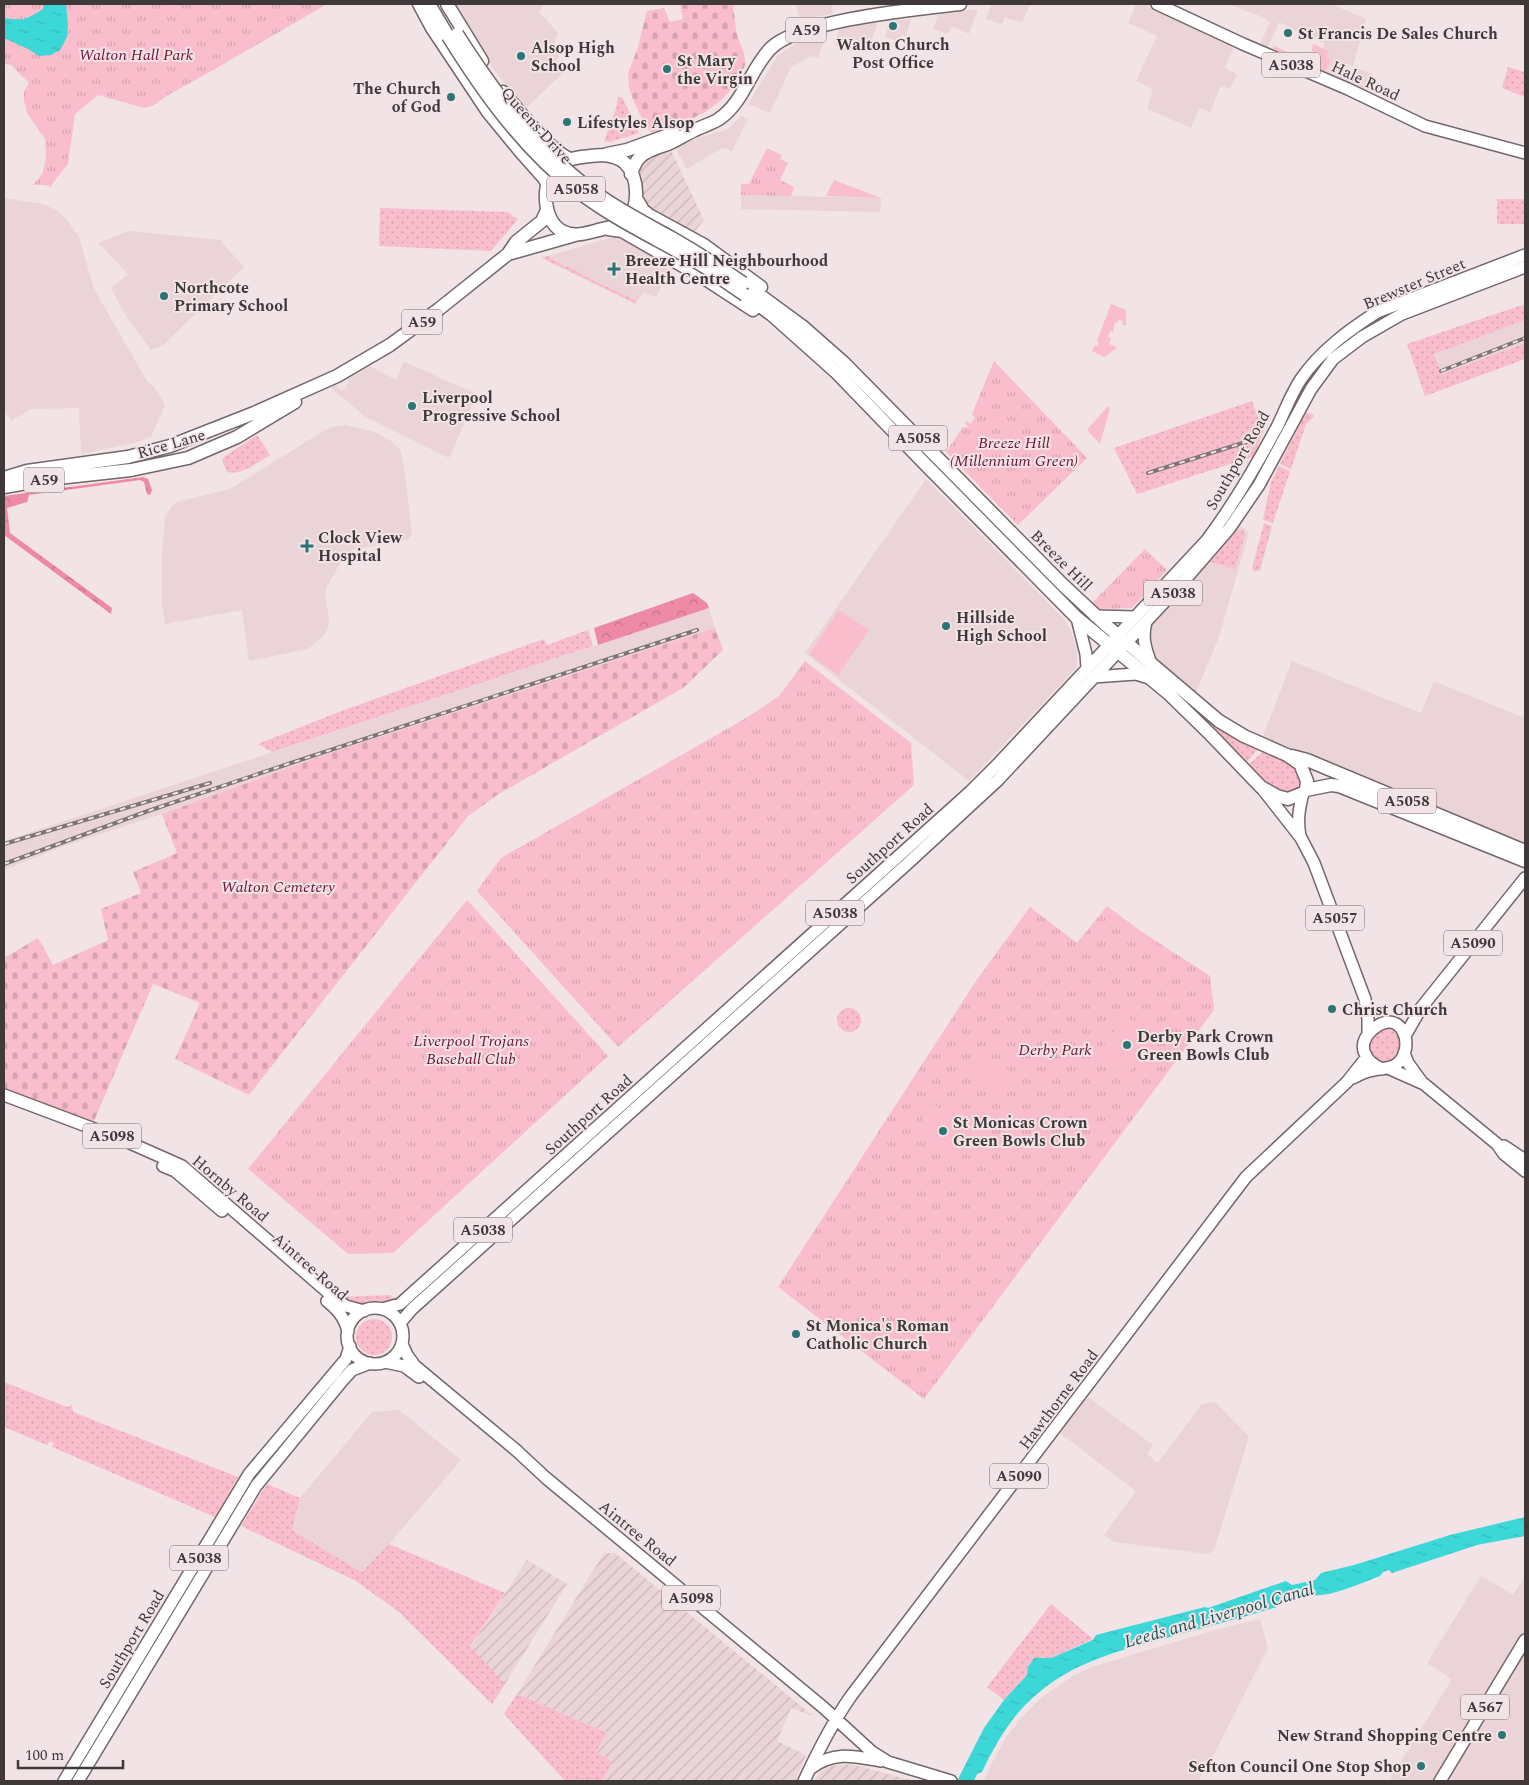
<svg xmlns="http://www.w3.org/2000/svg" width="1529" height="1785" font-family="Spectral,serif">
<style>
.built{fill:#ead4d7}
.industrial{fill:url(#industrial-furrows)}
.grass{fill:url(#grass-dots)}
.forest{fill:url(#forest-crowns)}
.cemetery{fill:url(#cemetery-stones)}
.park{fill:url(#park-tufts)}
.garden{fill:#f9bdcb}
.water{fill:url(#water-ripples)}
.lines{fill:none;stroke-linecap:round;stroke-linejoin:round}
.major-casing{stroke:#736769;stroke-width:14}
.highway-casing{stroke:#736769;stroke-width:15}
.major{stroke:#fff;stroke-width:11}
.highway{stroke:#fff;stroke-width:12}
.rail-casing{stroke:#7e7576;stroke-width:4}
.rail{stroke:#f1e3e6;stroke-width:2;stroke-dasharray:5.5;stroke-linecap:butt}
.highway-bridge-casing{stroke:#736769;stroke-width:15;stroke-linecap:butt}
.highway-bridge{stroke:#fff;stroke-width:12}
.poi-dot{fill:#2b7575;stroke:#f1e3e6;stroke-width:2}
.labels{text-anchor:middle;stroke-width:4;stroke-linejoin:round;paint-order:stroke}
.shield{fill:#f1e3e6;stroke:#746c6e;stroke-width:1}
.shield-label{font-size:15px;font-weight:bold;fill:#3f393a}
.poi-label{font-size:16px;font-weight:bold;fill:#3f393a;stroke:#f1e3e6;text-anchor:start}
.park-label{font-size:16px;font-style:italic;fill:#6d1536;stroke:#f1e3e6}
.street-label{font-size:16px;fill:#3f393a;stroke:#f1e3e6}
.water-label{font-size:18px;font-style:italic;fill:#185757;stroke:#f1e3e6}
</style>
<defs>
<pattern id="industrial-furrows" width="10" height="10" patternUnits="userSpaceOnUse" patternTransform="scale(1.25)"><rect width="10" height="10" fill="#ead4d7"/><path d="M-1 1l2-2M0 10L10 0M9 11l2-2" fill="none" stroke="#cab7b9"/></pattern>
<pattern id="grass-dots" width="8" height="8" patternUnits="userSpaceOnUse" patternTransform="scale(1.25)"><rect width="8" height="8" fill="#f9bdcb"/><path d="M2 2h.1M6 6h.1" fill="none" stroke="#d6a3af" stroke-width="1.8" stroke-linecap="round"/></pattern>
<pattern id="forest-crowns" width="20" height="18" patternUnits="userSpaceOnUse" patternTransform="scale(1.25)"><rect width="20" height="18" fill="#ee8aa5"/><path d="M2 6a3 3 0 1 1 6 0M12 15a3 3 0 1 1 6 0" fill="none" stroke="#c27287"/></pattern>
<pattern id="cemetery-stones" width="16" height="16" patternUnits="userSpaceOnUse" patternTransform="scale(1.25)"><rect width="16" height="16" fill="#f9bdcb"/><path d="M2 7V4a2 2 0 0 1 4 0v3zM10 15v-3a2 2 0 0 1 4 0v3z" fill="#d6a3af"/></pattern>
<pattern id="park-tufts" width="24" height="20" patternUnits="userSpaceOnUse" patternTransform="scale(1.25)"><rect width="24" height="20" fill="#f9bdcb"/><path d="M3 7l-1-3M5 7V3M7 7l1-3M15 17l-1-3M17 17v-4M19 17l1-3" fill="none" stroke="#d6a3af"/></pattern>
<pattern id="water-ripples" width="26" height="14" patternUnits="userSpaceOnUse" patternTransform="scale(1.25)"><rect width="26" height="14" fill="#3cd8d8"/><path d="M2 4q2-2 4 0t4 0M15 11q2-2 4 0t4 0" fill="none" stroke="#36baba"/></pattern>
</defs>
<rect width="100%" height="100%" fill="#f1e3e6"/>
<path class="built" d="M452,4H544L539,12L558,33L552,51L559,54L555,64L564,72L525,109L486,59Z
M796,4H831L833,13L800,21Z
M1001,4H1030L1022,23L1005,17L1002,24L986,19L991,5Z
M1136,4H1142L1234,46L1225,68L1237,74L1230,89L1221,85L1210,112L1199,108L1191,128L1147,109L1153,89L1136,81L1157,36L1128,23Z
M1227,4H1331L1366,19L1353,66L1348,64L1341,80L1325,72L1331,60L1326,58L1329,51L1323,48L1325,44L1279,22L1268,47L1261,43L1270,22L1260,16Z
M976,9L978,10L969,34L952,26L948,34L933,29L938,15Z
M911,19L906,36L901,35L898,42L885,37L890,21Z
M875,23L877,26L868,48L852,42L849,50L835,45L839,29Z
M827,32L818,58L810,56L792,67L789,71L770,113L748,104L778,55L801,41L813,36Z
M1359,69L1373,74L1367,92L1352,85Z
M741,116L748,119L732,151L722,148L687,169L678,153L677,149L681,143L722,131L729,128Z
M741,195L881,198L880,212L741,209Z
M4,198L43,204L56,210L67,220L79,237L94,289L147,381L154,387L165,405L151,437L134,443L81,454L79,408L31,409L11,421L4,408Z
M129,231L220,240L244,267L163,345L151,350L126,316L111,288L128,274L98,243Z
M616,236L664,263L668,272L657,296H653L645,292L635,304L542,258Z
M1525,320V343L1442,375L1434,353Z
M404,362L477,394L449,458L366,417L331,388L335,385L342,391L349,383L347,380L370,366L396,380Z
M346,425L375,432L391,441L400,450L404,466L412,534L410,539L352,550L346,554L327,586L325,592L329,621L327,630L322,637L308,649L249,661L242,610L165,624L162,603V553L165,518L170,509L176,502L230,489L322,432L332,427Z
M926,479L1064,619L1072,634L1077,650V667L969,781L805,653Z
M1239,526L1247,530L1248,536L1219,637L1195,695L1154,659L1147,628L1236,528Z
M709,608L715,628L324,755L162,814L64,846L4,870V841Z
M1292,661L1421,713L1434,681L1525,718V846L1263,736Z
M1088,1397L1153,1445L1147,1454L1158,1463L1202,1404L1215,1402L1249,1437L1214,1550L1208,1554L1114,1542L1104,1535L1136,1491L1060,1433Z
M399,1410L461,1460L389,1544L363,1572L292,1530L300,1498L372,1412Z
M1481,1576L1513,1595L1525,1576V1781H1389L1452,1679L1427,1663Z
M1260,1619L1268,1648L1205,1772L1202,1774L1199,1781H984L993,1761L1007,1736L1022,1717L1041,1698L1074,1675L1095,1666L1215,1630Z"/>
<path class="industrial" d="M668,144L704,220L695,231L688,233L643,210L633,169Z
M604,1553H615L813,1716L791,1708L777,1741L806,1755L795,1781H602L613,1763L596,1752L607,1733L517,1694Z
M527,1560L567,1584L505,1684L470,1647Z
M851,1764L907,1779L916,1781H814L820,1772L831,1766Z"/>
<path class="grass" d="M1508,67L1525,72V97L1502,88Z
M618,97H622L639,133L610,142L604,141L616,109Z
M1497,199H1525V224H1497Z
M380,208L507,212L518,219L491,251L379,246Z
M547,256L564,266L576,270L584,276L637,301L635,303L542,258Z
M1525,304V320L1434,354L1442,374L1525,343V359L1425,396L1407,344Z
M1252,401L1263,431L1255,456L1137,494L1114,448Z
M1306,412L1314,415V417L1306,424L1291,469L1280,464Z
M257,435L270,455C257,463 242,475 227,472L222,460L224,457Z
M1279,466L1290,471L1273,523L1263,520L1271,482Z
M1264,523L1272,526L1260,570L1254,572L1252,568Z
M1237,530H1243L1245,535L1235,569L1211,562Z
M588,630L593,646L272,752L258,744L344,710L544,639L547,645Z
M1182,698L1258,749L1246,763Z
M1264,751L1296,766L1301,784L1293,793L1277,792L1259,778L1248,765Z
M837 1020a12 12 0 1 1 24 0a12 12 0 1 1-24 0Z
M1385,1027L1394,1029C1412,1055 1380,1077 1371,1054C1369,1050 1368,1047 1369,1043C1372,1034 1380,1033 1385,1027Z
M390,1295L395,1301C384,1305 365,1307 354,1304C349,1303 343,1299 339,1297Z
M356 1337a18 18 0 1 1 36 0a18 18 0 1 1-36 0Z
M4,1382L67,1407L72,1405L73,1412L238,1477L215,1517L52,1447L54,1443L50,1441L47,1445L4,1427Z
M267,1484L300,1498L292,1530L362,1572L389,1544L505,1593L470,1646L505,1684L492,1704L400,1613L356,1581L241,1526Z
M1051,1604L1093,1639L1051,1658H1034L1028,1667L1027,1675L1004,1700L987,1687Z
M517,1694L607,1733L596,1752L613,1762L602,1781H565L504,1714Z"/>
<path class="forest" d="M143,477L148,479L152,490L150,495L147,494L144,482L140,480L29,495L27,502L7,508L10,533L112,608L111,614L4,535V496Z
M693,593L707,603L709,608L598,645L594,628Z"/>
<path class="cemetery" d="M680,4H733C734,14 735,24 737,35C740,44 746,54 745,65C744,69 740,75 738,78C719,113 687,121 652,133L645,125L634,102L629,87L628,74L638,47L647,11L664,8L670,22L683,19Z
M715,628L723,650L683,688L497,795L468,816L249,1095L175,1059L200,1003L153,984L93,1123L4,1088V958L38,938L53,965L108,940L101,909L141,893L133,872L177,853L162,814L324,755Z"/>
<path class="park" d="M4,4H327C275,34 223,65 170,94C162,98 153,108 144,108L98,95L75,114L68,164L52,184L51,187L45,185H33L43,173L46,156L45,139L27,113L24,101V91L29,83L11,65L4,64Z
M767,148L782,155L780,159L788,163L780,180L794,187L791,196L741,195V184H749Z
M994,361L1087,458L1018,525L946,452L963,427L967,428L968,426L965,424L966,421L970,424L975,418L972,414Z
M1145,549L1167,570L1132,608L1098,609L1092,603Z
M805,661L911,743L914,785L618,1047L477,891L501,858L748,717L780,695Z
M467,900L608,1056L393,1253L348,1254L248,1169Z
M1107,906L1142,932L1210,976L1214,1010L924,1399L778,1287L976,981L1030,907L1077,943Z"/>
<path class="garden" d="M1313,44L1329,51L1326,57L1331,60L1325,72L1273,49L1274,46L1301,58L1304,54L1308,55L1311,54Z
M834,180L881,198L826,196Z
M1111,304L1126,310V326L1122,324L1123,321L1119,320L1117,323H1115L1113,332L1110,331L1108,337L1111,338L1109,344L1116,347L1117,348L1104,357L1092,351L1095,346H1097L1099,342L1097,341Z
M1107,407L1110,408L1100,444L1087,430Z
M839,610L869,630L838,675L809,654Z
M1126,1016L1156,1038L1127,1075L1098,1052Z
M982,1050L1014,1074L997,1098L965,1074Z
M934,1104L971,1131L952,1157L915,1130Z"/>
<path class="water" d="M44,4H66L68,25L67,37L60,50L51,55L39,56L28,49L4,38V18C23,21 26,20 43,9Z
M1525,1517V1536L1477,1545L1392,1573L1389,1570L1383,1572L1380,1576C1364,1582 1325,1600 1310,1594L1284,1600L1277,1607C1241,1618 1206,1627 1170,1637C1122,1650 1074,1661 1036,1695C1011,1716 996,1743 982,1772L977,1774L974,1781H957L984,1728L1004,1700L1027,1675L1028,1667L1034,1658H1051L1093,1640L1096,1635L1205,1607L1208,1608L1286,1581L1292,1585L1315,1580L1321,1573L1354,1565L1450,1535Z"/>
<g class="lines">
<defs>
<path id="major" d="M1157,4L1243,44L1348,89L1425,126L1525,153
M1095,616L1135,617
M1077,618L1086,654L1087,668
M1146,622C1142,637 1145,647 1150,661
M1093,677L1136,674L1149,678
M1261,787L1301,838L1314,863L1365,999L1368,1019V1034
M1300,836C1297,820 1299,809 1303,793
M1405,1036L1421,1008L1525,878
M1404,1053L1408,1063L1421,1081
M1388,1068L1424,1084L1497,1144L1504,1154L1525,1171
M1353,1078C1360,1074 1366,1071 1374,1070C1382,1068 1390,1069 1397,1064C1417,1048 1401,1004 1372,1030C1356,1045 1364,1061 1382,1069
M4,1095L121,1139L182,1166L338,1301L346,1306L364,1311
M1504,1146L1525,1160
M163,1166L175,1171L222,1211
M327,1301C338,1310 344,1317 348,1331
M347 1336a28 28 0 1 1 56 0a28 28 0 1 1-56 0Z
M382,1309L400,1304L971,791L998,764L1207,540C1234,504 1256,466 1277,427C1285,411 1291,394 1301,379C1320,351 1349,330 1377,312L1525,255
M400,1323L412,1309L907,864L998,780L1184,581L1229,529L1259,485L1311,389L1333,359L1362,337L1402,314L1525,267
M402,1344L407,1355L415,1366L517,1451L546,1478L824,1708L872,1752L888,1762L951,1781
M385,1362L404,1366L419,1377
M811,1768C834,1751 854,1756 881,1761
M64,1781L249,1474L346,1359L350,1346
M78,1781L256,1486L342,1381L352,1370L370,1363
M804,1781C818,1751 832,1723 851,1696L1246,1177L1347,1082L1366,1058
M1440,1781L1525,1640"/>
<path id="highway" d="M419,4L432,28L488,112L520,151L544,178L548,185
M429,4L448,36
M447,4L482,61
M503,92C519,111 549,150 570,159
M607,154L627,150L674,133
M604,155C611,156 619,157 625,163C639,176 641,210 624,222C617,227 604,228 595,231C583,234 573,237 562,231C541,220 541,178 559,164C568,157 592,156 604,155Z
M631,174C633,168 636,161 640,157C647,150 659,147 668,144C677,140 686,134 695,130C703,126 711,124 719,119C744,102 750,70 770,49C798,20 918,9 960,4
M636,198L643,210L649,215L704,245L761,287
M608,229L622,231L704,278L753,310
M508,254L575,235
M745,295L772,315L837,373L927,466L1077,618L1168,693L1211,735L1261,787L1277,796L1288,799L1303,793L1306,790L1307,781L1300,764L1287,755L1244,736L1219,721L1107,626L1062,584L844,363L802,326L746,285
M4,478L27,471L128,457L170,446L254,413L337,376L390,345L439,309L508,254L516,242L542,221L547,210
M4,487L49,479L131,470L188,458L237,437L295,402
M1292,756L1307,760L1525,851
M1306,790L1331,785L1339,786L1525,861"/>
</defs>
<use href="#major" class="major-casing"/>
<use href="#highway" class="highway-casing"/>
<use href="#major" class="major"/>
<use href="#highway" class="highway"/>
<defs>
<path id="rail" d="M1441,371L1525,338
M1148,473L1249,441
M4,844L210,783
M4,864L148,811L291,763L697,630"/>
</defs>
<use href="#rail" class="rail-casing"/>
<use href="#rail" class="rail"/>
<defs>
<path id="highway-bridge" d="M457,34C496,95 539,154 600,196C623,212 648,225 672,238C696,252 720,267 743,283
M448,36C484,94 525,151 580,193C620,223 666,243 708,269C720,278 733,287 745,295"/>
</defs>
<use href="#highway-bridge" class="highway-bridge-casing"/>
<use href="#highway-bridge" class="highway-bridge"/>
</g>
<g class="poi-dot">
<circle cx="893" cy="26" r="5"/>
<circle cx="1288" cy="33" r="5"/>
<circle cx="521" cy="56" r="5"/>
<circle cx="667" cy="69" r="5"/>
<circle cx="451" cy="97" r="5"/>
<circle cx="567" cy="122" r="5"/>
<path d="M611.5 261.5h5v5h5v5h-5v5h-5v-5h-5v-5h5z"/>
<circle cx="164" cy="296" r="5"/>
<circle cx="412" cy="406" r="5"/>
<path d="M304.5 538.5h5v5h5v5h-5v5h-5v-5h-5v-5h5z"/>
<circle cx="946" cy="626" r="5"/>
<circle cx="1332" cy="1009" r="5"/>
<circle cx="1127" cy="1045" r="5"/>
<circle cx="943" cy="1131" r="5"/>
<circle cx="796" cy="1334" r="5"/>
<circle cx="1502" cy="1735" r="5"/>
<circle cx="1421" cy="1766" r="5"/>
</g>
<g class="labels">
<g class="shield">
<rect x="786" y="17.5" width="40" height="25" rx="4"/>
<rect x="1262" y="52.5" width="58" height="25" rx="4"/>
<rect x="547" y="176.5" width="58" height="25" rx="4"/>
<rect x="402" y="309.5" width="40" height="25" rx="4"/>
<rect x="889" y="425.5" width="58" height="25" rx="4"/>
<rect x="24" y="467.5" width="40" height="25" rx="4"/>
<rect x="1144" y="580.5" width="58" height="25" rx="4"/>
<rect x="1378" y="788.5" width="58" height="25" rx="4"/>
<rect x="806" y="900.5" width="58" height="25" rx="4"/>
<rect x="1306" y="905.5" width="58" height="25" rx="4"/>
<rect x="1444" y="930.5" width="58" height="25" rx="4"/>
<rect x="83" y="1123.5" width="58" height="25" rx="4"/>
<rect x="454" y="1217.5" width="58" height="25" rx="4"/>
<rect x="990" y="1463.5" width="58" height="25" rx="4"/>
<rect x="170" y="1545.5" width="58" height="25" rx="4"/>
<rect x="662" y="1585.5" width="58" height="25" rx="4"/>
<rect x="1461" y="1694.5" width="48" height="25" rx="4"/>
</g>
<g class="shield-label">
<text x="806" y="35">A59</text>
<text x="1291" y="70">A5038</text>
<text x="576" y="194">A5058</text>
<text x="422" y="327">A59</text>
<text x="918" y="443">A5058</text>
<text x="44" y="485">A59</text>
<text x="1173" y="598">A5038</text>
<text x="1407" y="806">A5058</text>
<text x="835" y="918">A5038</text>
<text x="1335" y="923">A5057</text>
<text x="1473" y="948">A5090</text>
<text x="112" y="1141">A5098</text>
<text x="483" y="1235">A5038</text>
<text x="1019" y="1481">A5090</text>
<text x="199" y="1563">A5038</text>
<text x="691" y="1603">A5098</text>
<text x="1485" y="1712">A567</text>
</g>
<g class="poi-label">
<text x="1298" y="39">St Francis De Sales Church</text>
<text x="893" y="50" text-anchor="middle">Walton Church<tspan x="893" dy="18">Post Office</tspan></text>
<text x="531" y="53">Alsop High<tspan x="531" dy="18">School</tspan></text>
<text x="677" y="66">St Mary<tspan x="677" dy="18">the Virgin</tspan></text>
<text x="441" y="94" text-anchor="end">The Church<tspan x="441" dy="18">of God</tspan></text>
<text x="577" y="128">Lifestyles Alsop</text>
<text x="625" y="266">Breeze Hill Neighbourhood<tspan x="625" dy="18">Health Centre</tspan></text>
<text x="174" y="293">Northcote<tspan x="174" dy="18">Primary School</tspan></text>
<text x="422" y="403">Liverpool<tspan x="422" dy="18">Progressive School</tspan></text>
<text x="318" y="543">Clock View<tspan x="318" dy="18">Hospital</tspan></text>
<text x="956" y="623">Hillside<tspan x="956" dy="18">High School</tspan></text>
<text x="1342" y="1015">Christ Church</text>
<text x="1137" y="1042">Derby Park Crown<tspan x="1137" dy="18">Green Bowls Club</tspan></text>
<text x="953" y="1128">St Monicas Crown<tspan x="953" dy="18">Green Bowls Club</tspan></text>
<text x="806" y="1331">St Monica's Roman<tspan x="806" dy="18">Catholic Church</tspan></text>
<text x="1492" y="1741" text-anchor="end">New Strand Shopping Centre</text>
<text x="1411" y="1772" text-anchor="end">Sefton Council One Stop Shop</text>
</g>
<g class="park-label">
<text x="136" y="60">Walton Hall Park</text>
<text x="1014" y="448">Breeze Hill<tspan x="1014" dy="18">(Millennium Green)</tspan></text>
<text x="278" y="892">Walton Cemetery</text>
<text x="471" y="1046">Liverpool Trojans<tspan x="471" dy="18">Baseball Club</tspan></text>
<text x="1055" y="1055">Derby Park</text>
</g>
<g class="street-label">
<text transform="translate(1366 80) rotate(25)" y="6">Hale Road</text>
<text transform="translate(537 125) rotate(48)" y="6">Queens Drive</text>
<text transform="translate(1414 283) rotate(-23)" y="6">Brewster Street</text>
<text transform="translate(171 443) rotate(-16)" y="6">Rice Lane</text>
<text transform="translate(1237 460) rotate(-60)" y="6">Southport Road</text>
<text transform="translate(1062 560) rotate(45)" y="6">Breeze Hill</text>
<text transform="translate(889 843) rotate(-42)" y="6">Southport Road</text>
<text transform="translate(588 1114) rotate(-42)" y="6">Southport Road</text>
<text transform="translate(231 1188) rotate(40)" y="6">Hornby Road</text>
<text transform="translate(311 1266) rotate(41)" y="6">Aintree Road</text>
<text transform="translate(1058 1399) rotate(-53)" y="6">Hawthorne Road</text>
<text transform="translate(638 1533) rotate(39)" y="6">Aintree Road</text>
<text transform="translate(131 1639) rotate(-59)" y="6">Southport Road</text>
</g>
<g class="water-label">
<text transform="translate(1219 1615) rotate(-16)" y="6">Leeds and Liverpool Canal</text>
</g>
</g>
<rect width="1529" height="1785" fill="none" stroke="#3f393a" stroke-width="10"/>
<path d="M18 1760v8h105v-8" fill="none" stroke="#3f393a" stroke-width="2.5"/>
<text x="25" y="1760" font-size="15" fill="#3f393a" stroke="#f1e3e6" stroke-width="4" paint-order="stroke">100 m</text>
</svg>
